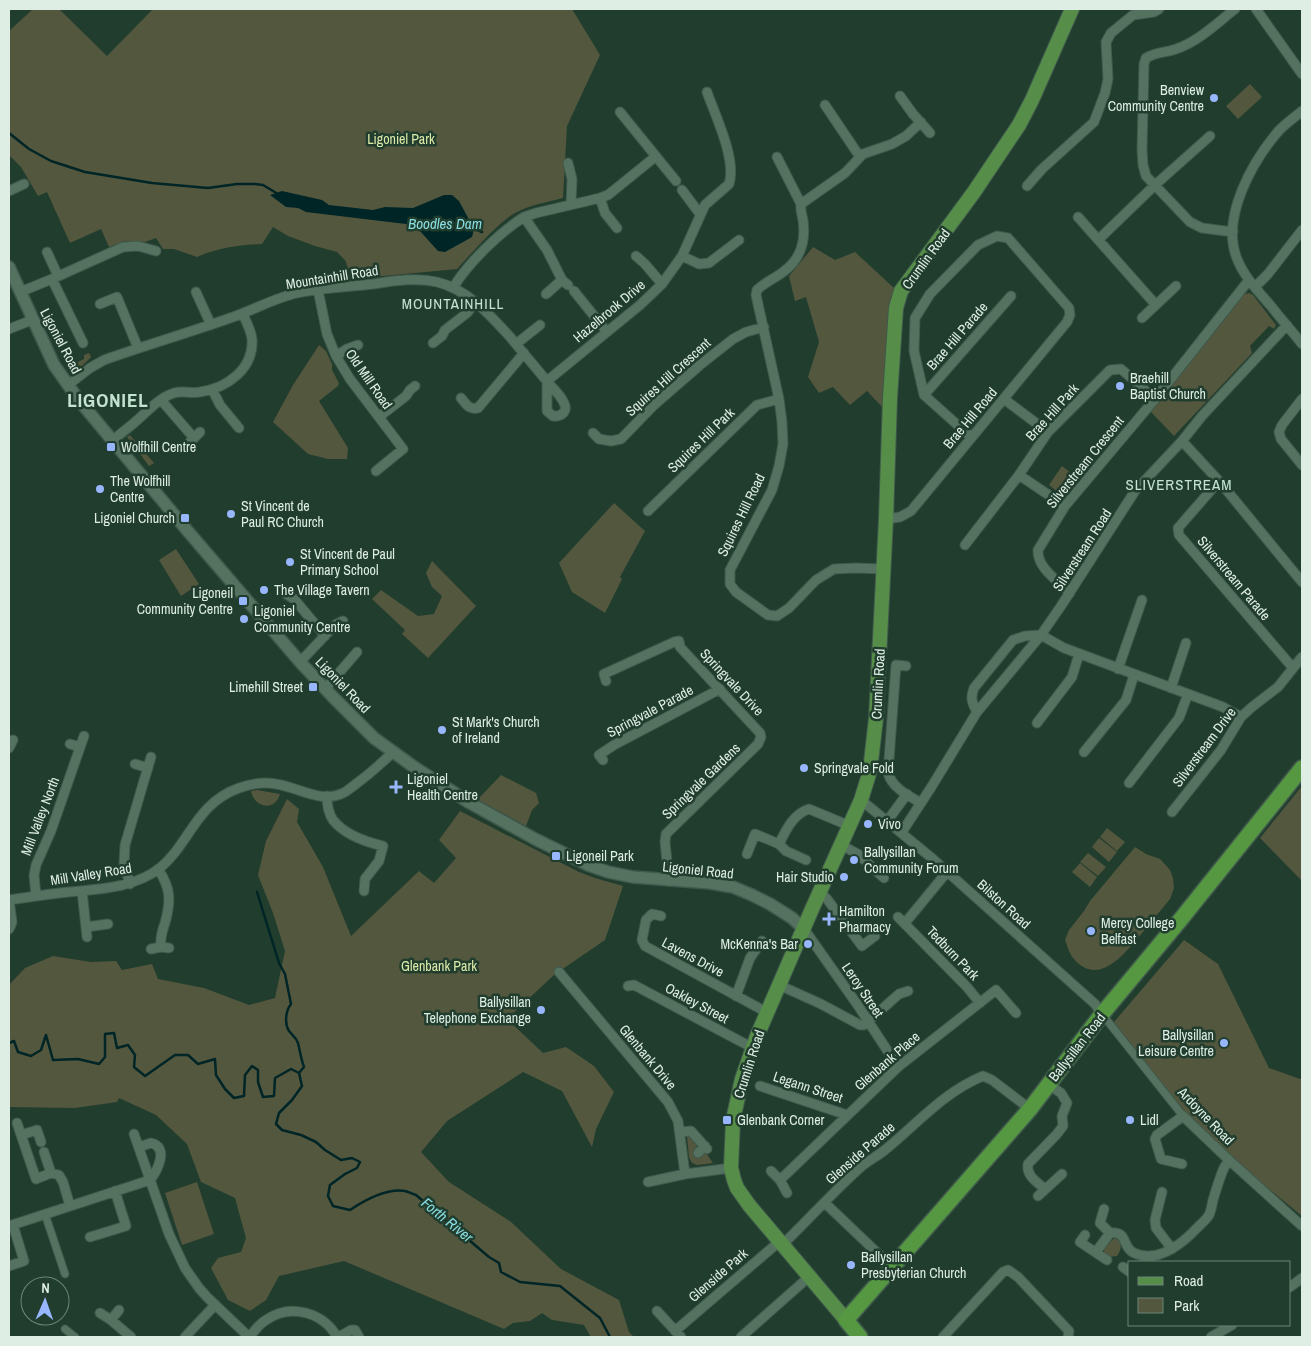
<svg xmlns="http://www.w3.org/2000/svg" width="1311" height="1346" font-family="'Archivo Narrow',sans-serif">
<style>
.green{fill:#53573e}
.water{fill:#002527}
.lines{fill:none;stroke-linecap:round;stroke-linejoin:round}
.stream{stroke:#002527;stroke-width:2.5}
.pedestrian-casing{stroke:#3f594c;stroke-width:9}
.minor-casing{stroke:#3f594c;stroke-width:11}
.tertiary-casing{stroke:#3f594c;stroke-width:14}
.primary-casing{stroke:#3f594c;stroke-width:16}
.trunk-casing{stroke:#3f594c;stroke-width:18}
.pedestrian{stroke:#557261;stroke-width:7}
.minor{stroke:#557261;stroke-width:9}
.tertiary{stroke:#557261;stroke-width:11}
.primary{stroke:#568e49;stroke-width:14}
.trunk{stroke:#569741;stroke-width:15}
.poi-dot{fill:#97b6fd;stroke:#213d2e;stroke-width:2}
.labels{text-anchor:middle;stroke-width:5;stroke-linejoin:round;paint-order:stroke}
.poi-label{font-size:14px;fill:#deeee5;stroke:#213d2e;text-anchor:start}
.park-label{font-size:14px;fill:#deeaaa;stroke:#213d2e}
.street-label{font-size:14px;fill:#deeee5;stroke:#213d2e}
.water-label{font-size:15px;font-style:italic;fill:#88dde3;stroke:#213d2e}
.neighbourhood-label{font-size:15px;letter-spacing:1px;fill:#c4e4d1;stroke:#213d2e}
.district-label{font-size:19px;font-weight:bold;letter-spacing:1px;fill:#c4e4d1;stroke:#213d2e}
</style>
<rect width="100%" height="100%" fill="#213d2e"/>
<path class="green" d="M33,9H59L107,56L153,9H572L600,55L567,126L563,198C547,202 530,205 515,213C497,223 472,253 457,269L352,279L345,260L337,252L315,246L288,236L273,227L262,244C239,245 217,248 197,257L174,249H163L156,238L145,242L125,241L109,247L101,229L70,243L47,192L38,196L21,167L9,155V31Z
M1250,84L1262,97L1238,119L1226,106Z
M813,247L835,260L855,252L894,288L883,408L867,391L850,405L833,387L819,393L808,377L819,342L806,297L795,301L789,276Z
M1249,293L1253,295L1276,325L1274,329L1269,326L1250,346L1252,353L1174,436L1149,410L1240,296L1242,297L1245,294Z
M319,345L326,351L332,364V370L339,383L338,386L319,401L348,448L347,459H328L308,454L273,422L293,385Z
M58,351L64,354L67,359L76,363L84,359V355L89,353L91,357L79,369L67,365Z
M130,435L154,463L149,466L127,437Z
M1062,466L1076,477L1067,491L1063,494L1059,493L1049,485Z
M614,503L645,531L620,577L622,579L605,613L572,592L559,563Z
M176,549L199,584L181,596L159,560Z
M432,561L476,606L428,658L402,634L405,630L372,599L381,590L418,616L434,614L442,596L432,587L426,573Z
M501,775L536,793L539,803L532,810L526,826L480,801L479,798Z
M1302,786V881L1260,838Z
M257,790L280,794C275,812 254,808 251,791Z
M287,799L299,809L297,822L323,867L351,936L419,871L434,883L456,858L439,840L460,811L579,872L595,878L623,886L605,940L554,975L507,1019L543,1053L566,1047L594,1066L614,1092L596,1129L592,1147L562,1091L523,1072L447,1121L421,1152L449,1182L511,1222L561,1269L619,1300L629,1332L634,1337H591L584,1325L552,1320L542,1313L530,1321L513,1323L504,1329L344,1261L279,1276L266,1300L250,1311L228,1300L211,1268L218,1258L241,1252L246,1238L235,1198L201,1182L187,1144L156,1115L119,1098L117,1102L75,1108L9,1107V985L25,968L53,956L91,962L116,961L122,970L152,964L158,979L204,988L249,1005L275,998L285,951L273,913L258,875L266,841Z
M1107,828L1125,842L1117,851L1100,837Z
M1099,838L1117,852L1109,862L1092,847Z
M1135,847L1146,854L1160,859L1170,870L1173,878L1174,888L1170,899C1161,910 1152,921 1143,932C1126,952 1099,989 1073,958C1069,953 1067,945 1065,940L1069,930L1084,911L1090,901Z
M1088,853L1106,867L1098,876L1080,862Z
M1080,863L1097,877L1090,887L1072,872Z
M1184,940L1218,964L1269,1068L1300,1079L1302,1078V1216L1242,1167L1192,1120L1138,1056L1114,1022Z
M687,1136H691L697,1142V1146L693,1152L696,1156L702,1153H706L713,1163L697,1165L692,1163L689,1157Z
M197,1182L214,1234L182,1245L165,1193Z
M1115,1238L1119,1240C1122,1246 1121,1250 1117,1256L1110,1257L1104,1252V1248L1112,1240Z"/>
<path class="water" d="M282,191L322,200L329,205L373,210L385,207L413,208L444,195H452L459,201L474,229L472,237L445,252L438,251L420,231L406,224L306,212L298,208L286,207L270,195Z"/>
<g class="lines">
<path class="stream" d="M9,133L29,149L51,161L85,172L152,183L208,188L237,184H255L263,185L278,194
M473,228L482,232
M257,892L279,963L285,974L291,1004C286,1010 284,1023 289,1031C292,1035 296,1037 298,1043C300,1051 301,1059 304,1067L299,1073
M9,1043L14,1041L18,1052L31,1056L41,1050L46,1035L53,1060L78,1059L99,1064L105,1057V1034L114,1033L117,1048L128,1045L135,1055L134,1067L145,1076L175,1055H188L198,1064L215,1059L216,1075L225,1089L234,1098L244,1096L245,1075L252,1066L258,1070V1082L263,1097L274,1096L275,1078L291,1069L299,1073
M299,1073L302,1086L292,1100L279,1113L276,1124L282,1130L301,1135L316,1142L325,1150L341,1160L352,1158L360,1162L357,1168L345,1174L330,1185L328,1196L333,1206L350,1210C365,1200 386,1188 405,1191C409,1192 413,1194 416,1195L489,1257L499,1263L501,1272L520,1282L560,1286L600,1318L610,1337"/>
<defs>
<path id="pedestrian" d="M1102,1014L1183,1116
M45,1214L65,1274
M65,1329L75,1337"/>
<path id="minor" d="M1256,9L1302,74
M900,96L913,114L930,133
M825,105L860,157
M1302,111C1294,118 1283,125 1276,134C1252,163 1222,216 1236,256C1243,276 1258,291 1271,306C1281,319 1292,331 1302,344
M620,112L676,181
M777,157L801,204
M568,163L572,179L571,204
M1027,186L1042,169L1094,122L1105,93L1108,79L1106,42L1111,33L1133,15L1154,12L1159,9
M682,190L700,214
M9,191L24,184
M600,198L608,195L655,157
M1078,217L1156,305
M1233,232L1202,228L1190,222L1146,176L1143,165L1142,150L1144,64L1146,58C1156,52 1165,53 1176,49C1199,41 1217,23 1235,9
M1098,240L1155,185L1210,136
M47,252L58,276
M636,256L645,264L662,284
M682,256L699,264L709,263L739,240
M52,279L83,343
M568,285L562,280L547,250L524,217L536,213L600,198L605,213L617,228
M1255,287L1268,274L1302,230
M453,288C467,264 500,232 524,217
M318,290L327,334L336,356L350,379L403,449L376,471
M574,291L607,332
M20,292L52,279L123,247L138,246L156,251
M196,292L211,325
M546,294L562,280
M100,304L117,297L138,348
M1142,318L1176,286
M9,329L32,320
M433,343L442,336L445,330L467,313L476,302
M516,344L540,325
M336,356L347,349L358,345
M547,381L640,305L662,284L682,256L705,205L729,184C737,160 715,115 707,92
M68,385L90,368L104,360C146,345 188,333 230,318C252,311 274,298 297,293C322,288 348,287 373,284C394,281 416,277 437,282C469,290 490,315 511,338C524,354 537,369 550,385C555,390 561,396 564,403C568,411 562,417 553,416L547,411V381
M212,389L220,405L239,428
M924,395L1011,296
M461,398C466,404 469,410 478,408L524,353
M1004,399L1048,432
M1302,399L1282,425L1279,432L1281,439L1302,465
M161,400L194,438
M379,417L406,396L410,390L415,386
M593,433L599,439L611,441L621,439L654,405L700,365L733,339L746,332L764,327
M113,441C119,434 127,429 134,423C146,413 158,398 174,393C183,390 191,394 200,392C227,388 254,369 252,339C251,330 246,322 243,314
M1182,441L1219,481L1302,582
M186,446L200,432
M1019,475L1065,506
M1219,481L1178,528L1179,535L1293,668
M648,511L757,405L779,399
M886,519L900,517L911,511L1067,322L1070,315L1069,308L1008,238L997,236L978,245L930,294L915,318L914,351L924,395L971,437
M965,545L1019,475L1048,432L1110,370L1121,369L1155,399
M883,569L856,568L834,569L816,580L789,608L777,616L768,615L736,592L730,584V570L772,490L779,466L783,444L782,422L779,399L756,295L757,290C765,282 774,279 783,272C801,259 806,242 803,220C802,215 800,210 801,204L845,173L863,154L892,144L906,136L921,122
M1070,593C1058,581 1037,568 1038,550L1065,506L1155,399L1249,280
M286,594L294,599L325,636
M300,662L335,625L343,621
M906,666L896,665L888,773C892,788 909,796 921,803
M1118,669L1142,600
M606,681L604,674L674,642L679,641L680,647L760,733L761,737L758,744L666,834L665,842L669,881
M1171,688L1186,643
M325,689L357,652
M977,712C972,703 970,698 974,688L1013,640L1025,636L1041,635L1064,648L1223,707L1241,717
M1037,723L1072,677L1079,654
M70,744L80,747
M9,748L13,740
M1084,752L1126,700L1134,675
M603,760L599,755L614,745L720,689
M135,764L148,768
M1129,783L1179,718L1188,694
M327,796C327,804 328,813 333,820C344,834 366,842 383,846L379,861L365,879L364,891
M861,800L933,859L1095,1004L1102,1014
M1172,812L1221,750L1241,717L1252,707L1278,687L1302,657
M888,820L907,794
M902,832L932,786L977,712L1041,635L1061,606L1135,491L1182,441L1202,416L1287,325
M779,844C786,830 793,814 809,809L850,826
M841,845L858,854L884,878
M747,854L755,834L779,844L786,851L806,860
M158,869C171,888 171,901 165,923C162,931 160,939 161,947
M130,884L124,864L125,845L151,757
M82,891L87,937
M820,892L827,899L862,946L875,936
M36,896L34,875L36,865L51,831L84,736
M9,900C29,897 49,894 69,892C100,889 134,888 160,868C191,842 195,804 239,788C250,784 264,782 276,784C298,787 321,804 343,793C346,792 349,789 352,787C367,776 380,765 393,752
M661,916L652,914L646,920L642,940L645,946L768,1013
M898,917L967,987L980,1003
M905,923L947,872
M86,927L108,924
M9,929L11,925L12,922L9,900
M804,929L859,1007L898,1067
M151,949L161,947L169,948
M559,972L668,1102L678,1121L685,1174
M779,985L821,1004L860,1025H864L899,994L908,991
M628,986L634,985L753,1048
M736,996L750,958L762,941
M760,1086L847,1115
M17,1123L36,1179L51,1173L59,1175L63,1182L70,1206
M680,1132L691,1131L707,1149
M134,1134L169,1234L185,1268L199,1288L207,1297L249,1337
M21,1135L37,1130L41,1142
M44,1152L51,1173
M698,1153L705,1146
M1182,1164L1161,1159L1155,1139L1157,1135L1183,1116L1230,1161L1302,1226
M771,1171L780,1180L787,1193
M780,1180L898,1067L996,990L1016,1013
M648,1182L685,1174L731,1168
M1045,1189C1037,1182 1026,1176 1028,1164L1057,1134L1063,1126L1062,1116L1067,1103L1061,1093L1048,1084
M1162,1192L1155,1220L1156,1228L1172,1249
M1038,1196L1062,1174
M825,1203L892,1267
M1104,1209L1100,1223L1110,1233
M9,1226L150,1180C158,1170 169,1147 151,1143L139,1147
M1085,1235L1080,1242L1107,1260
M90,1237L126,1226L115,1191
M783,1244C809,1219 834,1191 861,1167C869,1160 878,1156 886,1149C918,1123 944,1092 983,1076L992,1080L1030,1109
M1096,1252L1110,1233C1129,1231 1121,1247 1134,1253C1159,1264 1183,1243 1198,1227C1202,1223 1207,1219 1209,1215C1211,1211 1212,1205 1213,1200C1216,1190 1219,1180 1223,1170L1225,1166L1230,1161
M9,1266L24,1261L13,1225
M1123,1267L1130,1272
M1290,1287L1302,1278
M657,1311L681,1337
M100,1313L111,1320L131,1337
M111,1320L119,1310
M675,1331L780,1241
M185,1337L215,1305
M250,1337C254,1331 259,1324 266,1320C290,1303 323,1312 337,1337
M339,1337L351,1330H355L359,1337
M741,1337L810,1276
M943,1337L1003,1272L1008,1270L1018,1277L1069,1331L1068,1337
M1211,1337L1232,1325"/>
<path id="tertiary" d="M9,267L54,365L78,399L186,529L300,662L332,696L374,738L414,767L470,803L535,839L588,865L608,872L633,877L710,883L733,887L752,895L770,904L792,918L804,929"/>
<path id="primary" d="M846,1320L749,1205L737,1188L734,1180L731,1168L733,1120L742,1079L757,1036L812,909L861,800L870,771L876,718L886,519L890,398L896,308L901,291L974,192L1019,125L1032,100L1072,9"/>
<path id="trunk" d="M860,1337L846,1320L1030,1109L1102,1014L1181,919L1302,768"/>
</defs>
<use href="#pedestrian" class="pedestrian-casing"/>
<use href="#minor" class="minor-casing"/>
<use href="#tertiary" class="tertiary-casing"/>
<use href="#primary" class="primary-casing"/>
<use href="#trunk" class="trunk-casing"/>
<use href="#pedestrian" class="pedestrian"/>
<use href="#minor" class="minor"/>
<use href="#tertiary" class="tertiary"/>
<use href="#primary" class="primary"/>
<use href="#trunk" class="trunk"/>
</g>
<g class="poi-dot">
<circle cx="1214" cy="98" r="5"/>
<circle cx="1120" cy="386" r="5"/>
<rect x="106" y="442" width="10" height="10" rx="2.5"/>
<circle cx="100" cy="489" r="5"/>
<circle cx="231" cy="514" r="5"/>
<rect x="180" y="513" width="10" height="10" rx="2.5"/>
<circle cx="290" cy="562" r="5"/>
<circle cx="264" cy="590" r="5"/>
<rect x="238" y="596" width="10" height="10" rx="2.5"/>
<circle cx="244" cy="619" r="5"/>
<rect x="308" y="682" width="10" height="10" rx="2.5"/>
<circle cx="442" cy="730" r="5"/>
<circle cx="804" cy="768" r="5"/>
<path d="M393.5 779.5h5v5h5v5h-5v5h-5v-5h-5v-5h5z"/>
<circle cx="868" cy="824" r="5"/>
<rect x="551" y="851" width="10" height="10" rx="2.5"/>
<circle cx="854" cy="860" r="5"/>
<circle cx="844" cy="877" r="5"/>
<path d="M826.5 911.5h5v5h5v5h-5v5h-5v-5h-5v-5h5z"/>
<circle cx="1091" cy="931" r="5"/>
<circle cx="808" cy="944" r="5"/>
<circle cx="541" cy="1010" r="5"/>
<circle cx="1224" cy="1043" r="5"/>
<rect x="722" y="1115" width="10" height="10" rx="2.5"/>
<circle cx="1130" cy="1120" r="5"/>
<circle cx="851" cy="1265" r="5"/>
</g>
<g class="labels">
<g class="poi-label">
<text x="1204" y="95" text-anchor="end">Benview<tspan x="1204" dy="16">Community Centre</tspan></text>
<text x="1130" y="383">Braehill<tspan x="1130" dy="16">Baptist Church</tspan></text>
<text x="121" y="452">Wolfhill Centre</text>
<text x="110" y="486">The Wolfhill<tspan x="110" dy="16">Centre</tspan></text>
<text x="241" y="511">St Vincent de<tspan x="241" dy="16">Paul RC Church</tspan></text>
<text x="175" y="523" text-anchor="end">Ligoniel Church</text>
<text x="300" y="559">St Vincent de Paul<tspan x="300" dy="16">Primary School</tspan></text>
<text x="274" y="595">The Village Tavern</text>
<text x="233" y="598" text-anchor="end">Ligoneil<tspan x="233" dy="16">Community Centre</tspan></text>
<text x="254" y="616">Ligoniel<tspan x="254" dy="16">Community Centre</tspan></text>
<text x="303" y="692" text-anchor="end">Limehill Street</text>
<text x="452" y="727">St Mark's Church<tspan x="452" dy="16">of Ireland</tspan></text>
<text x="814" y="773">Springvale Fold</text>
<text x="407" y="784">Ligoniel<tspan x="407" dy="16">Health Centre</tspan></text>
<text x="878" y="829">Vivo</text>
<text x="864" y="857">Ballysillan<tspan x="864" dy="16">Community Forum</tspan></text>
<text x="566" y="861">Ligoneil Park</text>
<text x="834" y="882" text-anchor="end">Hair Studio</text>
<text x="839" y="916">Hamilton<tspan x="839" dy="16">Pharmacy</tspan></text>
<text x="1101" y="928">Mercy College<tspan x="1101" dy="16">Belfast</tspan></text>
<text x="798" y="949" text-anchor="end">McKenna's Bar</text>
<text x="531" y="1007" text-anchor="end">Ballysillan<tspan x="531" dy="16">Telephone Exchange</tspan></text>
<text x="1214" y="1040" text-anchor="end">Ballysillan<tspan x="1214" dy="16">Leisure Centre</tspan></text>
<text x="737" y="1125">Glenbank Corner</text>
<text x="1140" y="1125">Lidl</text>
<text x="861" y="1262">Ballysillan<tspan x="861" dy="16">Presbyterian Church</tspan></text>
</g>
<g class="park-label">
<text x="401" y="144">Ligoniel Park</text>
<text x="439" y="971">Glenbank Park</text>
</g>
<g class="street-label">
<text transform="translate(926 259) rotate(-54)" y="5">Crumlin Road</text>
<text transform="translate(332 277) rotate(-9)" y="5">Mountainhill Road</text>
<text transform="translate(609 311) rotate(-40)" y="5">Hazelbrook Drive</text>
<text transform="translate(957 336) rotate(-49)" y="5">Brae Hill Parade</text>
<text transform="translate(61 341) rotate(62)" y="5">Ligoniel Road</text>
<text transform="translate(668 377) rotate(-42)" y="5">Squires Hill Crescent</text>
<text transform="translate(369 379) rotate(55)" y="5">Old Mill Road</text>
<text transform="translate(1052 412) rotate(-48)" y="5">Brae Hill Park</text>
<text transform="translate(970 418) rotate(-50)" y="5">Brae Hill Road</text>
<text transform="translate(701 440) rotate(-44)" y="5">Squires Hill Park</text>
<text transform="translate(1085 462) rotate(-51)" y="5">Silverstream Crescent</text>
<text transform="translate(741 515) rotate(-64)" y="5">Squires Hill Road</text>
<text transform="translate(1082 550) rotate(-57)" y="5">Silverstream Road</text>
<text transform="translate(1234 578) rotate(50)" y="5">Silverstream Parade</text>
<text transform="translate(732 682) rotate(47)" y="5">Springvale Drive</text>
<text transform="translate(878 684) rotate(-87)" y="5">Crumlin Road</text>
<text transform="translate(343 685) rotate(46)" y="5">Ligoniel Road</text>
<text transform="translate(650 711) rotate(-28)" y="5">Springvale Parade</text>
<text transform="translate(1204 747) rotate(-53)" y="5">Silverstream Drive</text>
<text transform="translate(701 781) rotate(-44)" y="5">Springvale Gardens</text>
<text transform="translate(40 816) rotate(-69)" y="5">Mill Valley North</text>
<text transform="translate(698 870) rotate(6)" y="5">Ligoniel Road</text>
<text transform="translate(91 874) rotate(-9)" y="5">Mill Valley Road</text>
<text transform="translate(1004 904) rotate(42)" y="5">Bilston Road</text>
<text transform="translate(953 953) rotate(46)" y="5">Tedburn Park</text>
<text transform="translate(693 957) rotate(28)" y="5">Lavens Drive</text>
<text transform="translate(863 990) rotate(56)" y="5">Leroy Street</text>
<text transform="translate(697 1003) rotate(28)" y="5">Oakley Street</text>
<text transform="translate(1077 1047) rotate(-52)" y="5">Ballysillan Road</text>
<text transform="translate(648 1057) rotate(50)" y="5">Glenbank Drive</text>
<text transform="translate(887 1061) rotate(-41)" y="5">Glenbank Place</text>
<text transform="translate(749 1064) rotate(-72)" y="5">Crumlin Road</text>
<text transform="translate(808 1087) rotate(18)" y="5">Legann Street</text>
<text transform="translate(1206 1116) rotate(46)" y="5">Ardoyne Road</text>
<text transform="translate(860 1153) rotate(-41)" y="5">Glenside Parade</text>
<text transform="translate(718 1275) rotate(-41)" y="5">Glenside Park</text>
</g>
<g class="water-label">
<text x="445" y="229">Boodles Dam</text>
<text transform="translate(447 1220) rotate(39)" y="5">Forth River</text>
</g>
<g class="neighbourhood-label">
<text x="453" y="309">MOUNTAINHILL</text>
<text x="1179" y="490">SLIVERSTREAM</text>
</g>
<g class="district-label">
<text x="108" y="407">LIGONIEL</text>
</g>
</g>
<rect width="1311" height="1346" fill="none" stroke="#deeee5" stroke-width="20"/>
<rect x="1128" y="1261" width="162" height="65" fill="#213d2e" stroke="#6d8477"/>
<rect x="1138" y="1277" width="25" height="8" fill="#568e49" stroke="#6d8477"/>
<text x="1174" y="1286" font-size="15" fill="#deeee5">Road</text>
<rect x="1138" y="1298" width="25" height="15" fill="#53573e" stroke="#6d8477"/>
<text x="1174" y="1311" font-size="15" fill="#deeee5">Park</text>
<g transform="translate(45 1301) rotate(2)"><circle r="24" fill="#213d2e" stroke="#6d8477"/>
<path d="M0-4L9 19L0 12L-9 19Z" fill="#97b6fd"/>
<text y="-8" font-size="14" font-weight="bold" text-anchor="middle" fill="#deeee5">N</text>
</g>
</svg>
